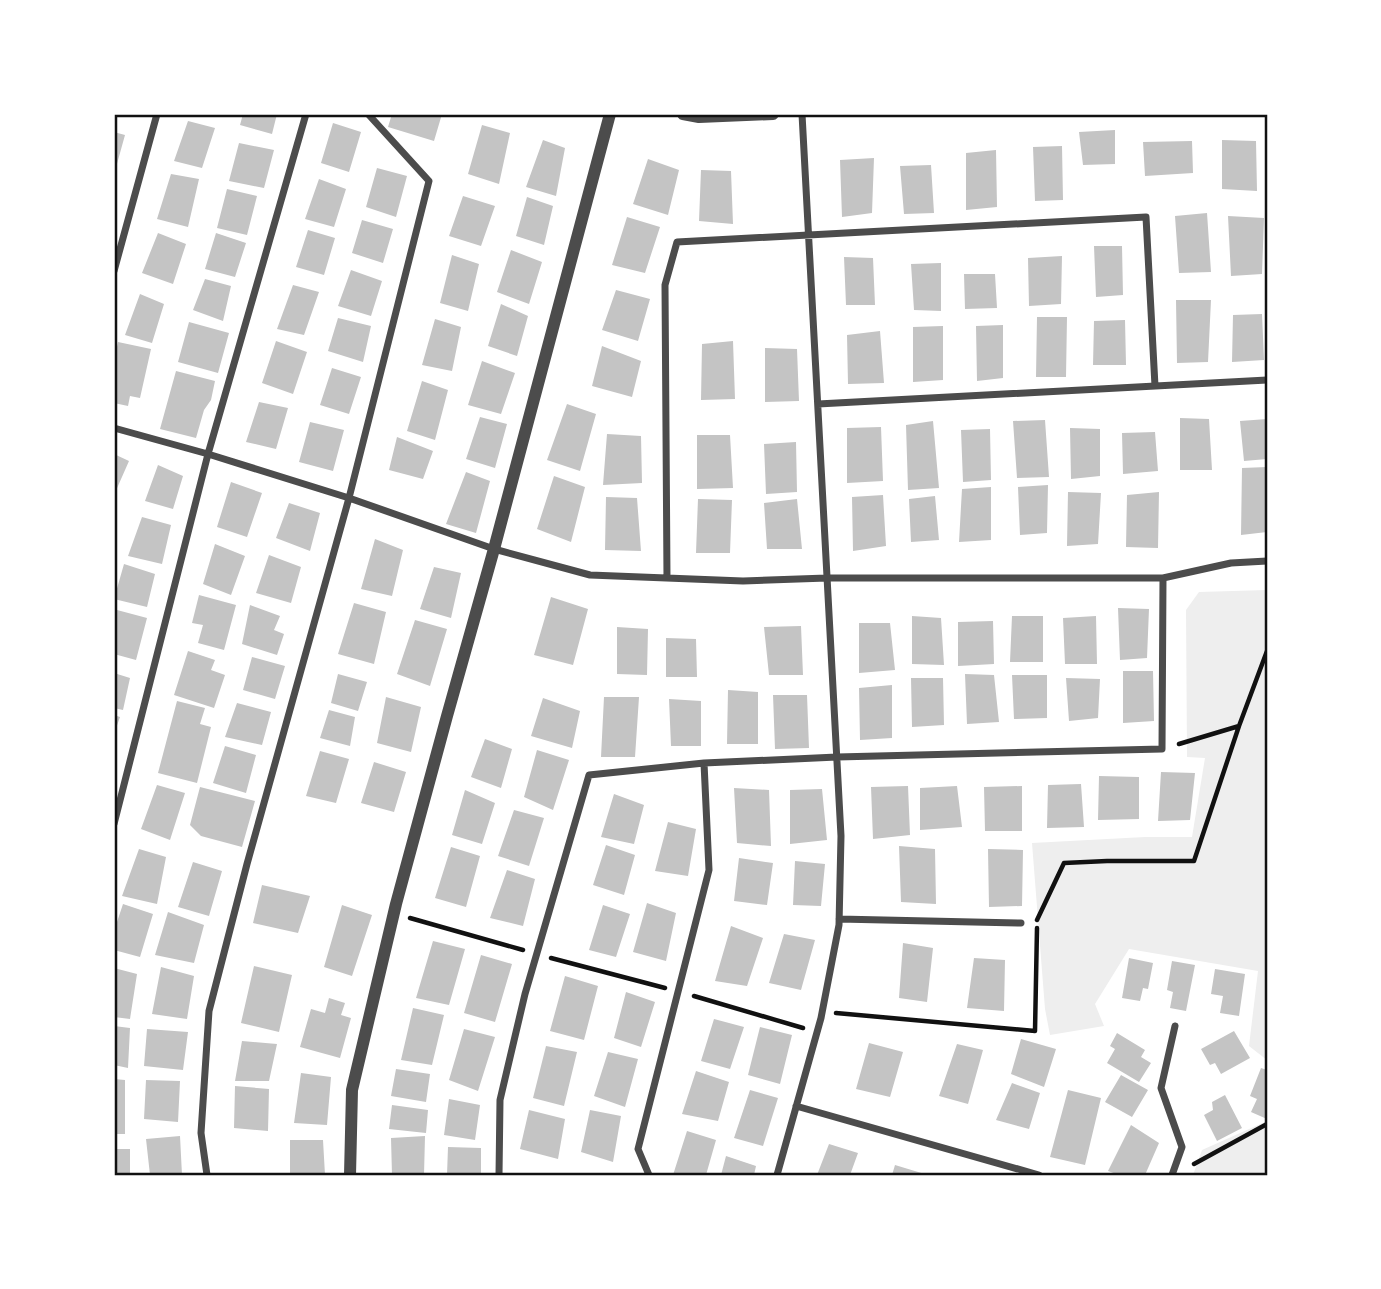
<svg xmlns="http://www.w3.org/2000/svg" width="1381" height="1289" font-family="'Noto Sans',sans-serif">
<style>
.green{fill:#eee}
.building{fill:#c4c4c4}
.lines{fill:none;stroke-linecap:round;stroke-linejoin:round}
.path{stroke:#111;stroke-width:4.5}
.minor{stroke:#4c4c4c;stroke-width:7}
.tertiary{stroke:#4c4c4c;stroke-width:12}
.neatline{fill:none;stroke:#111;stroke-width:2.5}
</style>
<rect width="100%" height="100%" fill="#fff"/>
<path class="green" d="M1267,590V1060L1249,1046L1258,971L1129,949L1095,1004L1104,1026L1050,1035L1045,1009L1032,843L1145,837H1192L1205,758L1187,757L1186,610L1199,592Z
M1267,1121V1175H1193L1202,1150Z"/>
<path class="building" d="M243,114H277L272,134L240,125Z
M392,114H442L434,141L388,127Z
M188,121L215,128L202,168L174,161Z
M333,123L361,132L349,172L321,163Z
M482,125L510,133L499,184L468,174Z
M1115,130V164L1083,165L1079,132Z
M114,132L125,135L115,171H114Z
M543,140L565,148L556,196L526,187Z
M1222,140L1256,141L1257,191L1222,189Z
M1192,141L1193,173L1145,176L1143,142Z
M239,143L274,150L264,188L229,181Z
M1062,146L1063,200L1035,201L1033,147Z
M996,150L997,207L966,210V153Z
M874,158L872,213L842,217L840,160Z
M648,159L679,170L668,215L633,204Z
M931,165L934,213L904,214L900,166Z
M377,168L407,176L396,217L366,207Z
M701,170L731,171L733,224L699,221Z
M171,174L199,179L188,227L157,219Z
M319,179L346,189L334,227L305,219Z
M227,189L257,196L247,235L217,228Z
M463,196L495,206L481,246L449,236Z
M527,197L553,206L544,245L516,236Z
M1207,213L1211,272L1179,273L1175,216Z
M1228,216L1264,218L1262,274L1231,276Z
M627,217L660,227L645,273L612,265Z
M362,220L393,229L383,263L352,253Z
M308,230L335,238L324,275L296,267Z
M158,233L186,244L173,284L142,273Z
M216,233L246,243L235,277L205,269Z
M1094,246H1122L1123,295L1096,297Z
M511,250L542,262L529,304L497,292Z
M452,255L479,264L468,311L440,303Z
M1062,256L1061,304L1029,306L1028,258Z
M844,257L873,258L875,305H846Z
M941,263V311L914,310L911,264Z
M351,270L382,281L371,316L338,306Z
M964,274H995L997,308L965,309Z
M205,279L231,286L223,321L193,310Z
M293,285L319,292L304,335L277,329Z
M616,290L650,299L638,341L602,330Z
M140,294L164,304L152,343L125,335Z
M1176,300H1211L1208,362L1177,363Z
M501,304L528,316L517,356L488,346Z
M1262,314L1264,360L1232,362L1233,315Z
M1037,317H1067L1066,377H1036Z
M338,318L371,326L363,362L328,351Z
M435,319L461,327L452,371L422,365Z
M1125,320L1126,365H1093L1094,321Z
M189,322L229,333L218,373L178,362Z
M1003,325V378L977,381L976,326Z
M943,326V380L913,382V327Z
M880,331L884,383L848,384L847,335Z
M276,341L307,352L293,394L262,383Z
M733,341L735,399L701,400L702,344Z
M118,342L151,349L140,398L130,396L128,406L114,403V361Z
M602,346L641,361L632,397L592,386Z
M765,348L797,349L799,401L765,402Z
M482,361L515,373L501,414L468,405Z
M332,368L361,377L349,414L320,405Z
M176,371L215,381L211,400L204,410L196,438L160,429Z
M422,381L448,390L435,440L407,431Z
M259,402L288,408L276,449L246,442Z
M567,404L596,414L580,471L547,460Z
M480,417L507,424L495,468L466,459Z
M1180,418L1209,419L1212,470H1180Z
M1267,419V459L1244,461L1240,421Z
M1045,420L1049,477L1017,478L1013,421Z
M933,421L939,488L908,490L906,425Z
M310,422L344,430L333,471L299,462Z
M881,427L883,481L847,483V428Z
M1070,428L1100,429V476L1071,479Z
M990,429L991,480L963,482L961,430Z
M1155,432L1158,471L1123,474L1122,433Z
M607,434L641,436L642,483L603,485Z
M697,435H730L733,488L697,489Z
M397,437L433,451L423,479L389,470Z
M796,442L797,492L766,494L764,444Z
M114,454L129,461L114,495Z
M158,465L183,476L173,509L145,501Z
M1267,467V532L1241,535L1242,468Z
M466,472L490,481L476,533L446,524Z
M554,476L585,487L571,542L537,529Z
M231,482L262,493L247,537L217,527Z
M1048,485L1047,533L1020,535L1018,487Z
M991,487V540L959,542L962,489Z
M1068,492L1101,493L1098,544L1067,546Z
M1159,492L1158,548L1126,547L1127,495Z
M883,495L886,546L853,551L852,497Z
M935,496L939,540L911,542L909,499Z
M606,497L637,498L641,551L605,550Z
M698,499L732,500L730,553H696Z
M797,499L802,549H767L764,503Z
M289,503L320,513L310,551L276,538Z
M142,517L171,525L162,564L128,556Z
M375,539L403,550L392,596L361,589Z
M215,544L245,556L231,595L203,584Z
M269,555L301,567L291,603L256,593Z
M124,564L155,574L147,607L114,599Z
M434,567L461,573L451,618L420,609Z
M199,595L236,605L224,650L198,643L203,625L192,623Z
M551,597L588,609L573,665L534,655Z
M354,603L386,612L374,664L338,654Z
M250,605L280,616L274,630L284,634L277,655L242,644Z
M1118,608L1149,609L1147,658L1120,660Z
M117,610L147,618L136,660L114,654V622Z
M912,616L941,618L944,665L912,664Z
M1012,616H1043V662H1010Z
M1096,616L1097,664H1065L1063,618Z
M415,620L447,629L430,686L397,674Z
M993,621L994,664L958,666V622Z
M859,623H890L895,670L859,673Z
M801,626L803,675H769L764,627Z
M617,627L648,629L647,675L617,674Z
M666,638L696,639L697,677H666Z
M188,651L215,660L211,670L225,675L214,708L174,695Z
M252,657L285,666L275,699L243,690Z
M1123,671H1153L1154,721L1123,723Z
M114,673L130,678L123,710L114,708Z
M338,674L367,682L358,711L331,703Z
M965,674L994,675L999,722L967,724Z
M1012,675H1047V718L1014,719Z
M911,678H943L944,725L912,727Z
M1066,678L1100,679L1098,718L1069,721Z
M892,685V738L860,740L859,688Z
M728,690L758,692V744H727Z
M773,695H807L809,748L775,749Z
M386,697L421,707L411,752L377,743Z
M604,697H639L635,757H601Z
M543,698L580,711L572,748L531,736Z
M669,699L701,701V746H671Z
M177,701L205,708L200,724L211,727L197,783L158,773Z
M237,703L271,712L262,745L225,737Z
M329,710L355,717L350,746L320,738Z
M114,715L120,717L114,734Z
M485,739L512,749L501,788L471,777Z
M225,746L256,755L246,793L213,783Z
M537,750L569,760L553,810L524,797Z
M320,751L349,759L336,803L306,796Z
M374,762L406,772L394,812L361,803Z
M1161,772L1195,773L1190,820L1158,821Z
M1099,776L1139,777V819L1098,820Z
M1081,784L1084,827L1047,828L1048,785Z
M157,785L185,793L170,840L141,829Z
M908,786L910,835L873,839L871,787Z
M957,786L962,827L920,830V788Z
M1022,786V831H985L984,787Z
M200,787L255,801L242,847L201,836L190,825Z
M734,788L769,790L771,846L737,843Z
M822,789L827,840L790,844V790Z
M465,790L495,803L482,844L452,835Z
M614,794L644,805L634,844L601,837Z
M514,810L544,818L529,866L498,856Z
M668,822L696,829L688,876L655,871Z
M606,845L635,855L624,895L593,885Z
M899,846L935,849L936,904L901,902Z
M451,847L480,856L466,907L435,898Z
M139,849L166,857L157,904L122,896Z
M988,849L1023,850L1022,906L989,907Z
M739,858L773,863L767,905L734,901Z
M795,861L825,864L821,906L793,905Z
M193,862L222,871L209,916L178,907Z
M507,870L535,879L523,926L490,918Z
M262,885L310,896L298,933L253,923Z
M647,903L676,913L666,961L633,952Z
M123,904L153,914L140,957L114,950V931Z
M342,905L372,915L352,976L324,967Z
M603,905L630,914L616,957L589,950Z
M168,912L204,925L194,963L155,955Z
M731,926L763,938L747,986L715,981Z
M784,934L815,940L801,990L769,983Z
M433,941L465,949L449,1005L416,998Z
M903,943L933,948L927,1002L899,998Z
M481,955L512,964L495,1022L464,1013Z
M974,958L1005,960L1004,1011L967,1008Z
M1129,958L1153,963L1148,989L1143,988L1140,1001L1122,998Z
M1172,961L1195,965L1186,1011L1170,1008L1173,992L1167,990Z
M254,966L292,975L279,1032L241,1023Z
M161,967L194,976L187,1019L152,1014Z
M114,968L137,974L130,1019L114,1017Z
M1215,969L1245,974L1239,1016L1220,1013L1223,996L1211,994Z
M565,976L598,986L584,1040L550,1031Z
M626,992L655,1002L641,1047L614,1038Z
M329,998L345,1003L341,1015L351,1018L340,1058L300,1047L311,1009L325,1013Z
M413,1008L444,1015L432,1065L401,1060Z
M714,1019L744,1027L730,1069L701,1061Z
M114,1026L130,1028L128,1068L114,1065Z
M760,1027L792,1035L780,1084L748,1075Z
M147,1029L188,1032L183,1070L144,1066Z
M464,1029L495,1037L478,1091L449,1080Z
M1234,1031L1250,1058L1221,1074L1215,1063L1210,1065L1201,1049Z
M1117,1033L1145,1050L1141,1057L1151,1063L1139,1082L1107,1063L1115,1049L1110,1046Z
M1021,1039L1056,1049L1044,1087L1011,1074Z
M242,1041L277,1044L269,1081H235Z
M869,1043L903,1052L890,1097L856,1089Z
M957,1044L983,1050L968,1104L939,1096Z
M546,1046L577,1052L564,1106L533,1098Z
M608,1052L638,1059L625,1107L594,1096Z
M1261,1068L1267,1070V1119L1251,1112L1257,1099L1250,1096Z
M396,1069L430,1074L426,1102L391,1096Z
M696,1071L729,1082L718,1121L682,1114Z
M301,1073L331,1077L327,1125L294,1123Z
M1121,1075L1148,1090L1132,1117L1105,1102Z
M114,1079L125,1080V1134H114Z
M146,1080L180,1081L178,1122L144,1119Z
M1012,1083L1040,1093L1029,1129L996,1120Z
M235,1086L269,1089L268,1131L234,1128Z
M750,1090L778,1098L763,1146L734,1138Z
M1068,1090L1101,1098L1085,1165L1050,1157Z
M1225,1095L1242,1128L1217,1141L1204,1115L1213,1110L1212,1102Z
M449,1099L480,1105L475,1140L444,1135Z
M392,1105L428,1110L426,1133L389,1129Z
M529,1110L565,1119L558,1159L520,1149Z
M590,1110L621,1116L613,1162L581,1152Z
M1131,1125L1159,1143L1145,1175H1119L1108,1171Z
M687,1131L716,1140L706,1175H673Z
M180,1136L182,1175H150L146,1139Z
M425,1136L424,1175H392L391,1138Z
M290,1140H323L325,1175H290Z
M829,1144L858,1153L850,1175H817Z
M448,1147L481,1148V1175H447Z
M114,1149H130V1175H114Z
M726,1156L756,1166L754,1175H721Z
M895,1165L928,1175H892Z"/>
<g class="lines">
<path class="path" d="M1179,744L1239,726L1267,651
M410,918L523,950
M1037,920L1064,863L1107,861H1194L1239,726
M551,958L665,988
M694,996L803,1028
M836,1013L1035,1031L1037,928
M1194,1164L1267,1124"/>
<path class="minor" d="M114,271L157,114
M818,404L1267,380
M114,428L208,454L349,498L494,549L590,575L743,581L827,578H1163L1231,563L1267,561
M667,578L665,285L677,242L1146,217L1155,386
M704,763L837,757L1162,749L1163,578
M114,824L208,454L306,114
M839,919L1021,923
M796,1106L1039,1175
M207,1175L201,1133L209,1011L247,864L349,498L429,181L368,114
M499,1175L500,1100L525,994L589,775L704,763L709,870L638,1149L649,1175
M777,1175L821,1018L839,925L841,836L802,114
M1172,1175L1182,1147L1161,1088L1175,1026"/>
<path class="tertiary" d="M683,114L699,117L773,114
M350,1175L352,1090L396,904L447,716L494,549L610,114"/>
</g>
<rect width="1381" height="1289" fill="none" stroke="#ffffff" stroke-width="231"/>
<rect x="116" y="116" width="1150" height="1058" class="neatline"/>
</svg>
